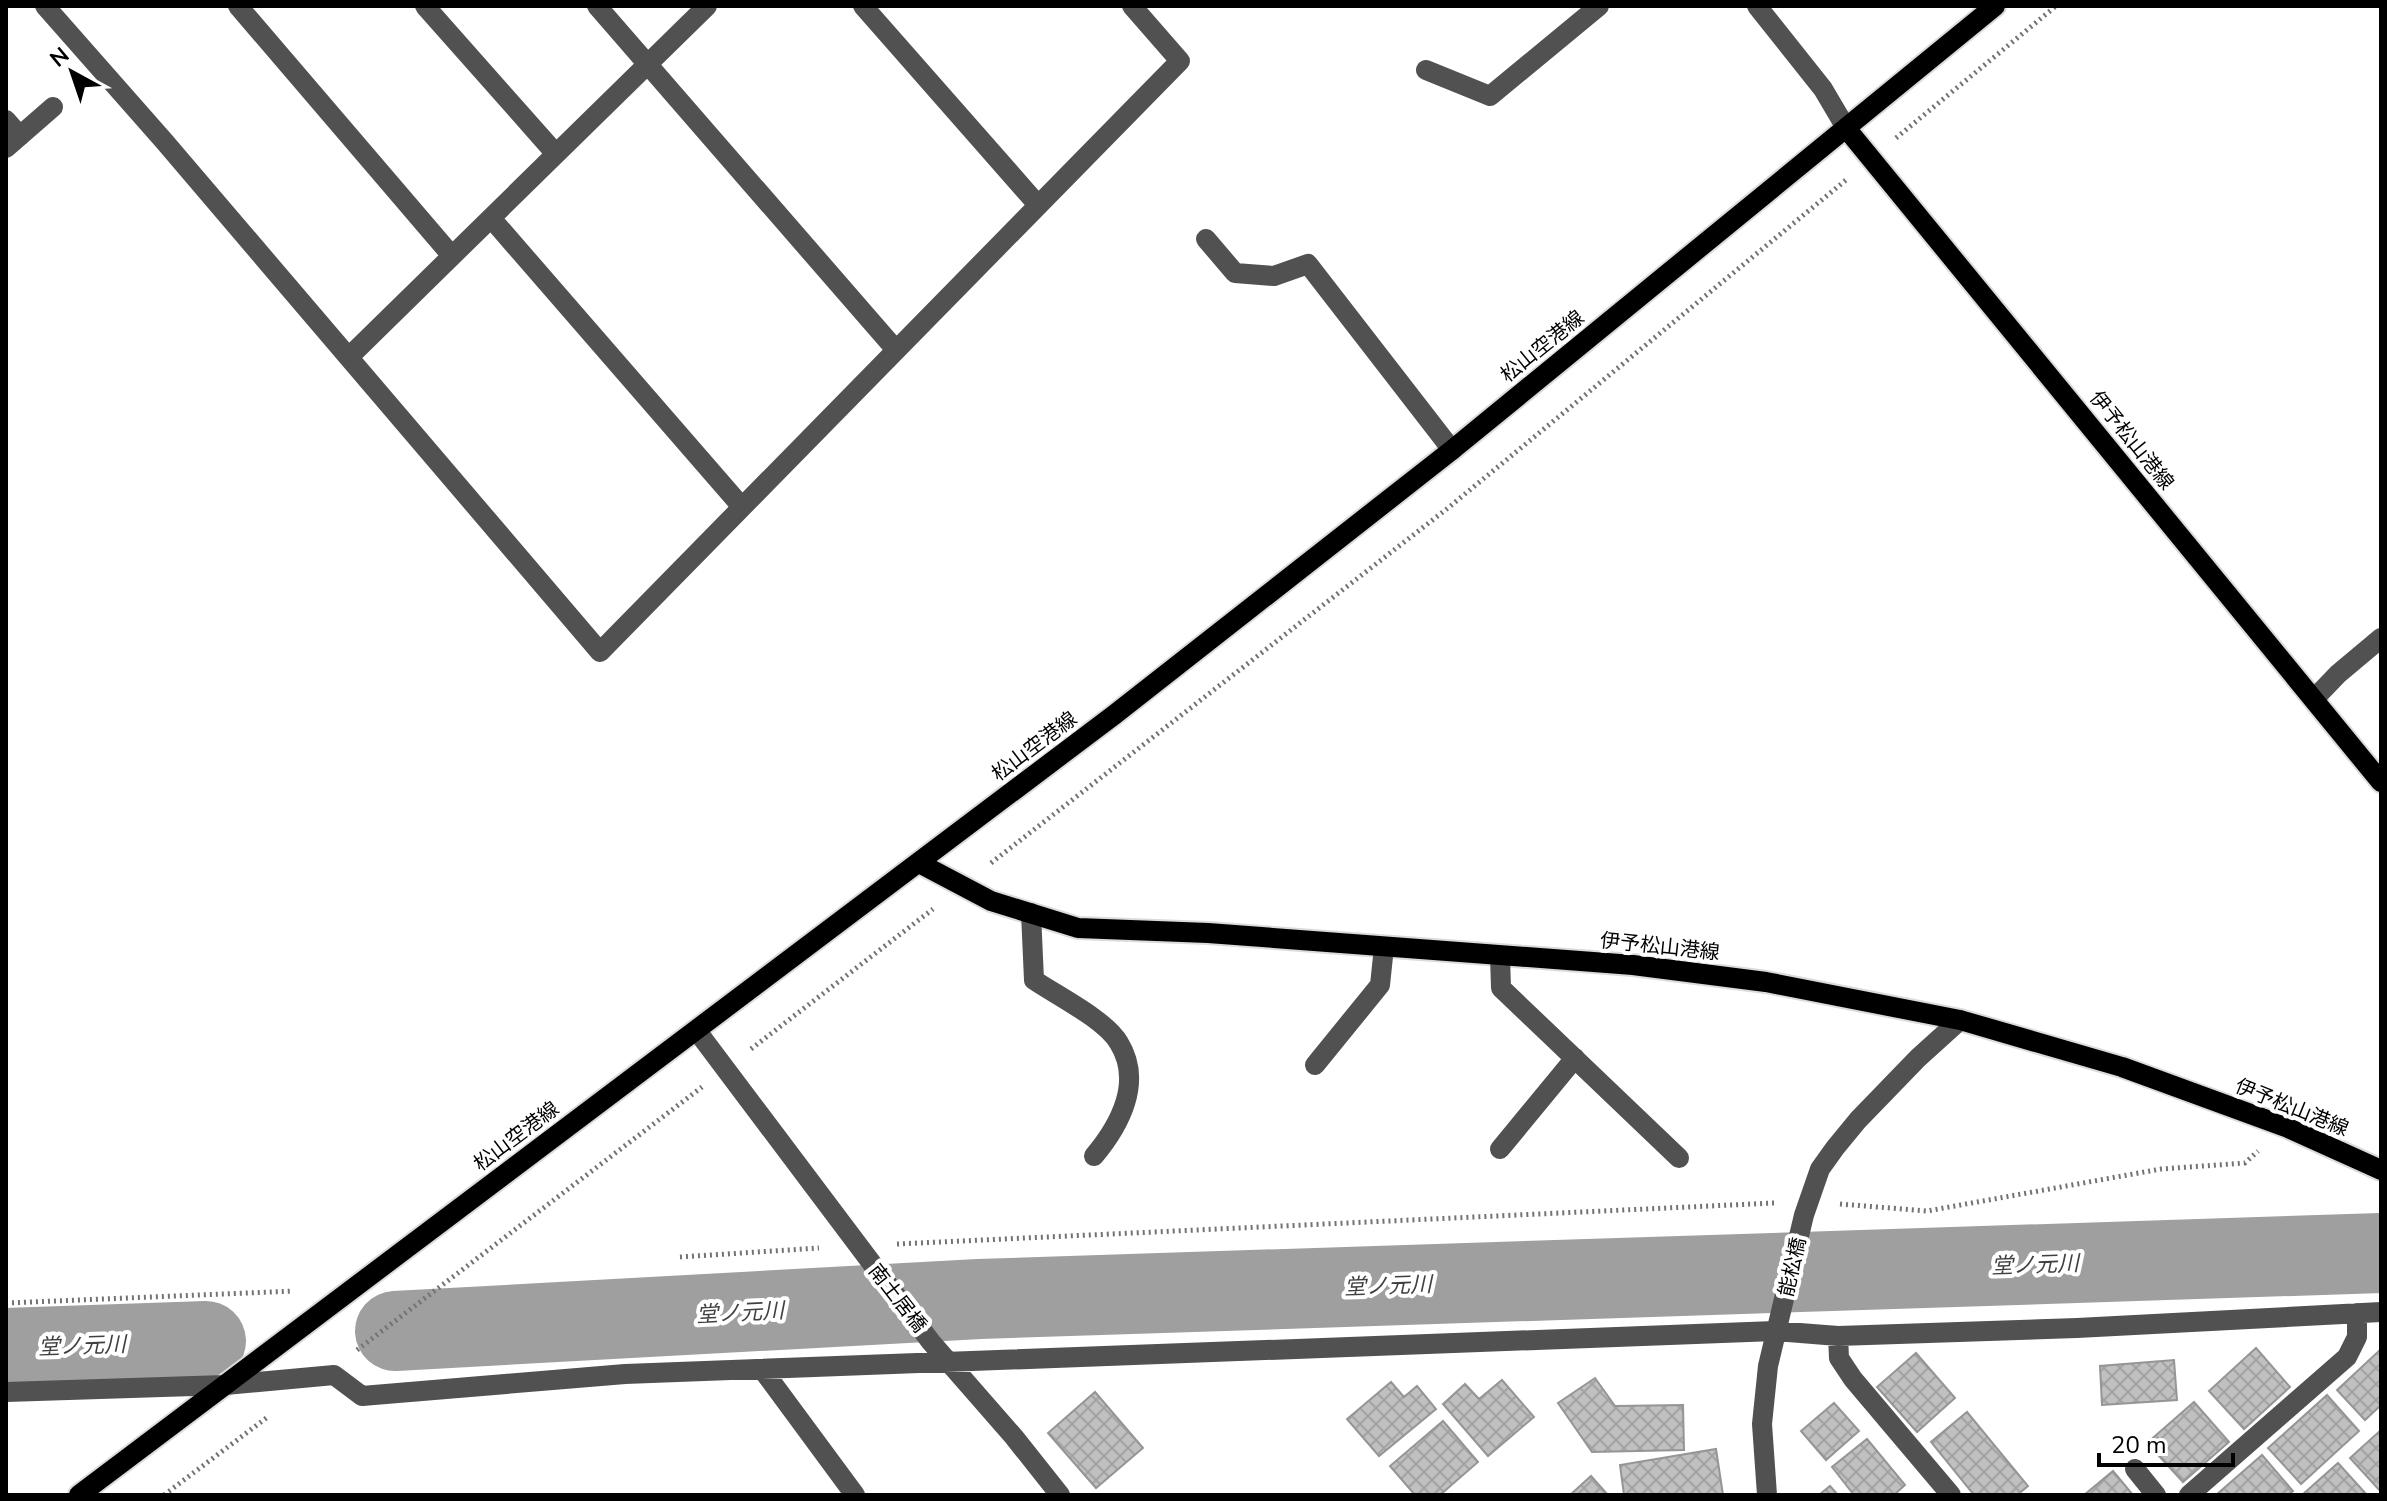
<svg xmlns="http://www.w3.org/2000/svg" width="2387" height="1501" font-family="'Nunito Sans','Noto Sans JP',sans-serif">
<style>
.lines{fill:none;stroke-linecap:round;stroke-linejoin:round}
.river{stroke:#9f9f9f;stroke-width:80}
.building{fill:url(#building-cross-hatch);stroke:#959595;stroke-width:2}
.major-casing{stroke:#dbdbdb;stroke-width:24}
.path{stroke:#737373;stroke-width:5;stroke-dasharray:2 4;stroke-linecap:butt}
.minor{stroke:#515151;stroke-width:20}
.major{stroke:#000;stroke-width:20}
.labels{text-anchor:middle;stroke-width:8;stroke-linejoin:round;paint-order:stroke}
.street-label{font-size:20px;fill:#000;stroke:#fff}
.water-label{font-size:22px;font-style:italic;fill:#404040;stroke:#fff}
</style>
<defs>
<pattern id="building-cross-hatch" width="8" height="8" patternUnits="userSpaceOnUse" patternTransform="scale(2)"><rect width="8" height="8" fill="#c0c0c0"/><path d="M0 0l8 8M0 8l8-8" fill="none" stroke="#a3a3a3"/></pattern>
</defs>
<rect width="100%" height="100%" fill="#fff"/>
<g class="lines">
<path class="river" d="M395,1331L979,1299L2381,1253
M6,1348L206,1341"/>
</g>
<path class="building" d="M2256,1348L2290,1387L2244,1429L2209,1391Z
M2381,1349V1405L2365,1420L2337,1390Z
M1916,1353L1955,1398L1917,1432L1877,1387Z
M2174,1360L2177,1400L2102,1405L2100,1366Z
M1595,1378L1615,1406L1683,1405L1684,1450L1592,1452L1558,1403Z
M1502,1380L1534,1417L1488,1456L1443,1404L1465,1384L1479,1399Z
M1391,1382L1404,1397L1417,1386L1436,1409L1379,1456L1347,1419Z
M1095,1392L1143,1448L1096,1488L1048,1433Z
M2327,1395L2359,1431L2301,1484L2268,1448Z
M2194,1402L2229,1442L2183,1482L2147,1443Z
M1834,1403L1859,1431L1826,1460L1801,1431Z
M1967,1412L2028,1486L2017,1495H1974L1931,1442Z
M1443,1421L1478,1462L1440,1495H1415L1390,1466Z
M2381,1430V1492L2350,1458Z
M1867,1439L1905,1485L1894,1495H1854L1832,1467Z
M1716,1449L1723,1495H1624L1620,1465Z
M2262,1455L2293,1491L2288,1495H2216Z
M2338,1463L2367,1495H2302Z
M2113,1471L2133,1495H2084Z
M1591,1476L1608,1495H1570Z
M1830,1486L1838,1495H1819Z"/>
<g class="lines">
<defs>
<path id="major" d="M1846,128L2381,782
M919,863L991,901L1078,928L1208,933L1633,965L1766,982L1960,1020L2122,1067L2286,1127L2381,1170
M79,1495L1114,715L1452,450L1995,6"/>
</defs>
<use href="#major" class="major-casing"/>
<path class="path" d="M1896,138L2056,6
M991,863L1448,508L1846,180
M751,1049L933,909
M1840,1204L1927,1211L2161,1169L2245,1163L2258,1151
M897,1244L1774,1203
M680,1257L819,1248
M6,1303L293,1291
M357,1350L702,1087
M164,1495L269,1416"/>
<path class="minor" d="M45,6L164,141L600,652L1180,61L1132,6
M238,6L452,256
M425,6L556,154
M597,6L896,350
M863,6L1038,205
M1757,6L1823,89L1846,128
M1426,70L1490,96L1599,6
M6,120L20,136
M6,148L53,107
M491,218L742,507
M1206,239L1235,273L1274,276L1308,264L1452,450
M349,357L707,6
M2314,699L2338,674L2381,638
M1031,913L1034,980C1056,995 1106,1020 1119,1043C1143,1082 1120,1125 1094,1156
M1500,956L1501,988L1679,1158
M697,1031L931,1342L1014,1437L1060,1495
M1315,1065L1380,985L1384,947
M1500,1149L1575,1058
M1838,1336L1839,1358L1853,1379L1951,1495
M762,1369L855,1495
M6,1392L225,1385L334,1375L362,1396L625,1374L1775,1331L1838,1336L2077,1328L2381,1312
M2135,1469L2156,1495
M1767,1495L1762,1424L1768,1366L1804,1215L1820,1169L1835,1148L1858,1120L1918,1058L1960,1020
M2189,1495L2347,1357L2357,1337V1313"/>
<use href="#major" class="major"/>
</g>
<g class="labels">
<g class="street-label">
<text transform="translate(1542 346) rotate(-39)" y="7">松山空港線</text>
<text transform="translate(2132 440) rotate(51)" y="7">伊予松山港線</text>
<text transform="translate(1034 746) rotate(-37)" y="7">松山空港線</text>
<text transform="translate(1660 946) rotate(6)" y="7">伊予松山港線</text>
<text transform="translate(2292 1107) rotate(22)" y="7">伊予松山港線</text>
<text transform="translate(516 1136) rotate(-37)" y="7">松山空港線</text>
<text transform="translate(1792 1267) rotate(-77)" y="7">能松橋</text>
<text transform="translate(898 1298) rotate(52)" y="7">南土居橋</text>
</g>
<g class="water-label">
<text transform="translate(2035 1264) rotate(-2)" y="8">堂ノ元川</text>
<text transform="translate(1388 1285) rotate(-2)" y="8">堂ノ元川</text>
<text transform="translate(740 1312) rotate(-3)" y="8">堂ノ元川</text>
<text transform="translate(82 1345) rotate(-2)" y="8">堂ノ元川</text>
</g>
</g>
<rect width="2387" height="1501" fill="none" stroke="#000000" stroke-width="16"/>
<g transform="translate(72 72) rotate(320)" stroke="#ffffff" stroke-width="6" paint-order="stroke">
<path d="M0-6L14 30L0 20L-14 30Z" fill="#000000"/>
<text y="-12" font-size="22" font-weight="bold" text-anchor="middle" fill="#000000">N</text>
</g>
<path d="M2099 1453v12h134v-12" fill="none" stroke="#000000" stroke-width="4"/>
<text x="2111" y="1453" font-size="24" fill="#000000" stroke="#ffffff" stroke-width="6" paint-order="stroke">20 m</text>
</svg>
